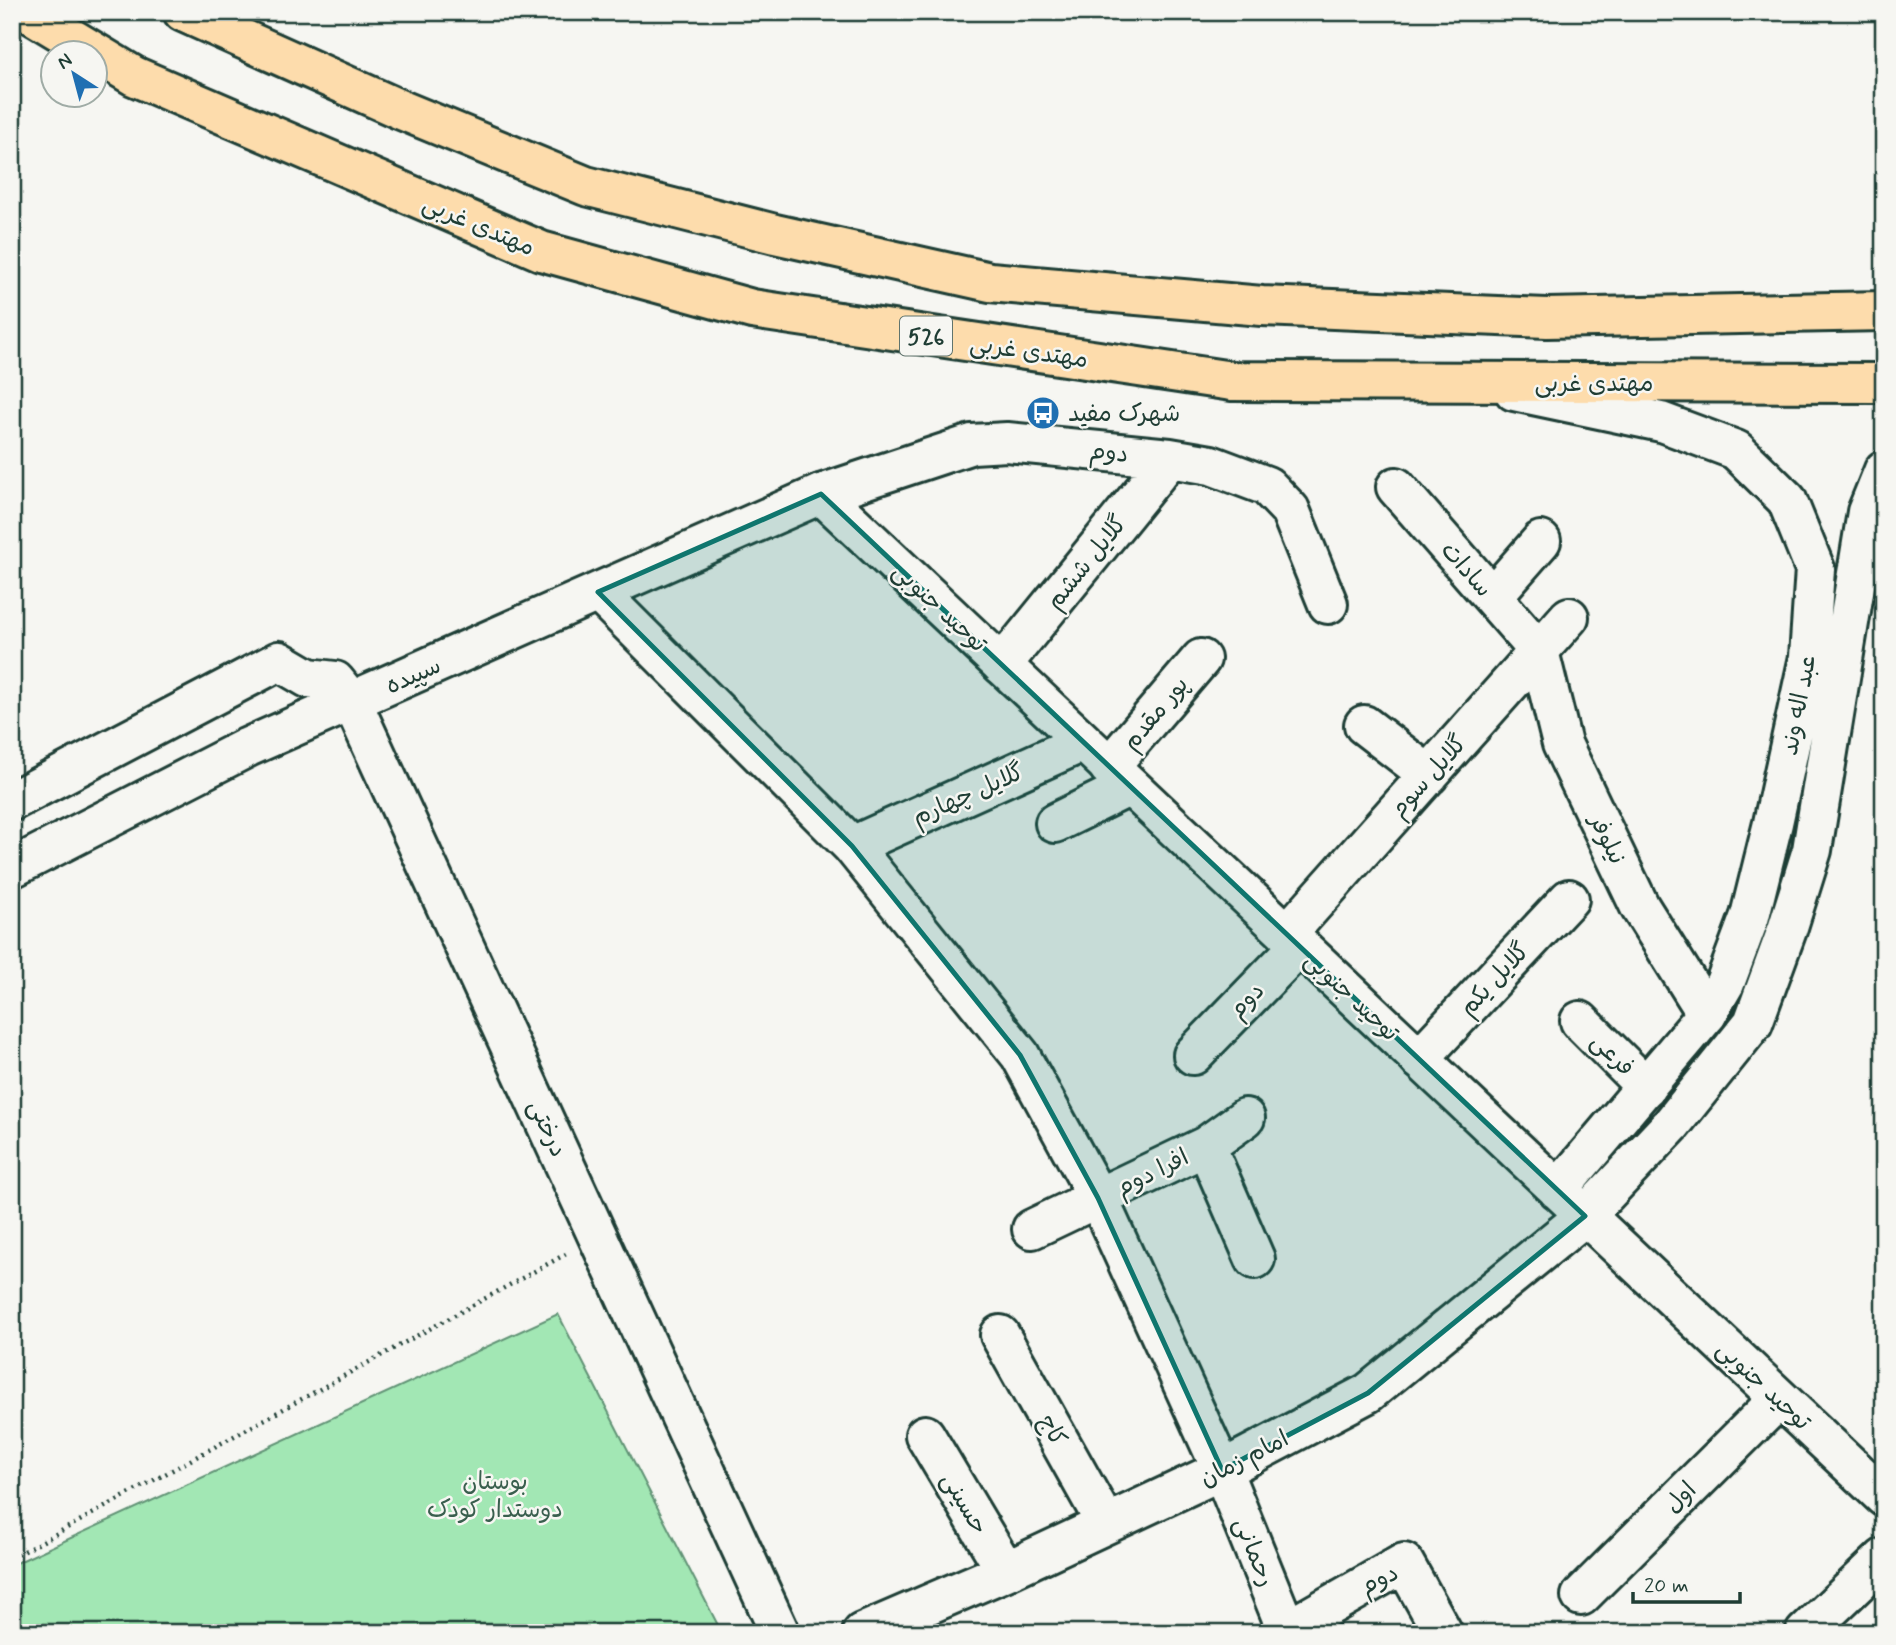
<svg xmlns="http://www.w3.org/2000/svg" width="1896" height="1645" font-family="Mynerve,'Playpen Sans Arabic',sans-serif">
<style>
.green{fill:#a2e7b4;stroke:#609274;stroke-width:2}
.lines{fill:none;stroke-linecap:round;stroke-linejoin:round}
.street-casing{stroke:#1f3d34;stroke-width:44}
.secondary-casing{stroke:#1f3d34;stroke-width:44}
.primary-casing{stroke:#1f3d34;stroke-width:44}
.path{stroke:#1f3d34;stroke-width:4.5;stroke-dasharray:2 5;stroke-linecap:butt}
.street{stroke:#f6f6f2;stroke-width:38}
.secondary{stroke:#f6f6f2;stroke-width:38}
.primary{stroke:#fddcac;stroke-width:38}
.marked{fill:#0f766e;fill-opacity:0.2;stroke:#0f766e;stroke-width:5;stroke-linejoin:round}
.labels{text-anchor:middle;stroke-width:5;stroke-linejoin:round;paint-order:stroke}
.shield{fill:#f6f6f2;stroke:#60746d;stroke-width:2}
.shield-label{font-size:23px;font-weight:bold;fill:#1f3d34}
.street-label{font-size:24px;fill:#1f3d34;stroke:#f6f6f2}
.poi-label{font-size:24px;fill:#1f3d34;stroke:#f6f6f2;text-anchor:start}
.park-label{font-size:24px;fill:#395f4e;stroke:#f6f6f2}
</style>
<rect width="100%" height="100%" fill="#f6f6f2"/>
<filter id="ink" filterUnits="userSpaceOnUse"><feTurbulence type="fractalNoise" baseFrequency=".0143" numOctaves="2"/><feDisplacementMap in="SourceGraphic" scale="14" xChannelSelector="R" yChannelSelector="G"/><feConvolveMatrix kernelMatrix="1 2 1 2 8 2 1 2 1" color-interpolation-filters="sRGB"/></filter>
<g filter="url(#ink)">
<path class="green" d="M558,1314L722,1633H12V1565Z"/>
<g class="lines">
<defs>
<path id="street" d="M1396,487L1539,651L1562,744L1640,907L1707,1014
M598,592L852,846L1020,1055L1098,1198L1222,1470L1288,1633
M1492,597L1541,541
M1002,665L1170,458
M1364,725L1429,775
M1109,767L1201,659
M12,801L279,661L308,678L335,681L352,702L780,1633
M1055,823L1130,786
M852,846L1083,742
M12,868L248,747L598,592L821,494L972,444L1007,442L1170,458L1211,465L1267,486L1290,510L1328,604
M1287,934L1569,617
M1580,1021L1646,1087
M1193,1055L1299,946
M1419,1059L1569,899
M1206,1146L1255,1259
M1032,1229L1206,1146L1245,1118
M1000,1335L1106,1524
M925,1435L1006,1571
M1581,1596L1779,1399
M1287,1630L1404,1563L1443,1633
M862,1633L1006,1571L1222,1470L1368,1393L1585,1216"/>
<path id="secondary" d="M1514,391L1661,422L1736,450L1787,500L1815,569L1809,657L1773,823L1750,916L1725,983L1707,1014L1558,1190
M821,494L1884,1497
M1585,1216L1671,1125L1753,1023L1787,930L1812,850L1867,512L1884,470
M1805,1633L1884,1558"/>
<path id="primary" d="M28,12L134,76L541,251L752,309L1232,381L1884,383
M183,12L399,109L586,186L775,234L990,282L1262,306L1547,318L1884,311"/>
</defs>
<use href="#street" class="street-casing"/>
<use href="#secondary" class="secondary-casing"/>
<use href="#primary" class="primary-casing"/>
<path class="path" d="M12,1558L566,1254"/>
<use href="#street" class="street"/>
<use href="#secondary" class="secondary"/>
<use href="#primary" class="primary"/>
</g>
</g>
<path class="marked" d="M821,494L1585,1216L1368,1393L1222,1470L1098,1198L1020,1055L852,846L598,592Z"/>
<defs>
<symbol id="bus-disc" viewBox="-11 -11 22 22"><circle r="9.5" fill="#1f6fb2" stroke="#f6f6f2"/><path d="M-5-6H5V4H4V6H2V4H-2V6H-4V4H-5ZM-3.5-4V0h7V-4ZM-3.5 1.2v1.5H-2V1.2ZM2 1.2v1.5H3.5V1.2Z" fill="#fff"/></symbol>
</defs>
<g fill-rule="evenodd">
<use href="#bus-disc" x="1024" y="394" width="38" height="38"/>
</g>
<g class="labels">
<rect class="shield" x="900" y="316.5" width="52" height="39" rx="5"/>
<g class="shield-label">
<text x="926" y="344">526</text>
</g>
<g class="street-label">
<text transform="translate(479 225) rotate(23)" y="8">مهتدی غربی</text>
<text transform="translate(1029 351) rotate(8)" y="8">مهتدی غربی</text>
<text x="1594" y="391">مهتدی غربی</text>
<text transform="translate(1109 452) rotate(6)" y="8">دوم</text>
<text transform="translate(1086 562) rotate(-51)" y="8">گلایل ششم</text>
<text transform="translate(1467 569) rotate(49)" y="8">سادات</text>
<text transform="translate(940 607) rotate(43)" y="8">توحید جنوبی</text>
<text transform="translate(413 675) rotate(-24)" y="8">سپیده</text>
<text transform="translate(1798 705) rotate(-79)" y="8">عبد اله وند</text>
<text transform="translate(1155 713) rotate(-50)" y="8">پور مقدم</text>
<text transform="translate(1428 776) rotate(-48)" y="8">گلایل سوم</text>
<text transform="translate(968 794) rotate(-24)" y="8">گلایل چهارم</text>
<text transform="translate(1608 839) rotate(64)" y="8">نیلوفر</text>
<text transform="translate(1494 979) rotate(-47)" y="8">گلایل یکم</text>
<text transform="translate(1352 996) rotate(43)" y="8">توحید جنوبی</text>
<text transform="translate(1246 1000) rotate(-46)" y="8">دوم</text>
<text transform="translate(1613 1054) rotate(45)" y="8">فرعی</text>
<text transform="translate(548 1128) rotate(65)" y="8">درختی</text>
<text transform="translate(1152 1172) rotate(-26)" y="8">افرا دوم</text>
<text transform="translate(1764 1385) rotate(43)" y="8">توحید جنوبی</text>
<text transform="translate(1053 1430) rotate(61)" y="8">کاج</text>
<text transform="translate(1244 1458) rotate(-27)" y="8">امام زمان</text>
<text transform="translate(1680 1497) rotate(-45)" y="8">اول</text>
<text transform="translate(965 1503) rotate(59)" y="8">حسینی</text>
<text transform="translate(1255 1552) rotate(68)" y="8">رحمانی</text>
<text transform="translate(1379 1579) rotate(-26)" y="8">دوم</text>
</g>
<g class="poi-label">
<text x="1068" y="421">شهرک مفید</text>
</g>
<g class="park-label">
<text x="495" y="1489">بوستان<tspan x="495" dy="28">دوستدار کودک</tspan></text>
</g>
</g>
<rect width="1896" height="1645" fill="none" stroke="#f6f6f2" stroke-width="42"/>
<rect x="21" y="21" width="1854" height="1603" fill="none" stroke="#1f3d34" stroke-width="2.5" filter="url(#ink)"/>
<g transform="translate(74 74) rotate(324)"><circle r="33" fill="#f6f6f2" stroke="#a0aca6" stroke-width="2"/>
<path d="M0-5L12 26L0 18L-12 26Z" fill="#1f6fb2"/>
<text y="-10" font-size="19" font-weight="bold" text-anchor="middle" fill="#1f3d34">N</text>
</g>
<path d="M1633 1592v10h107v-10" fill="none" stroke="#1f3d34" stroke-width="3.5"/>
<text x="1644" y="1592" font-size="21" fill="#1f3d34" stroke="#f6f6f2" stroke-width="5" paint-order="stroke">20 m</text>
</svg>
